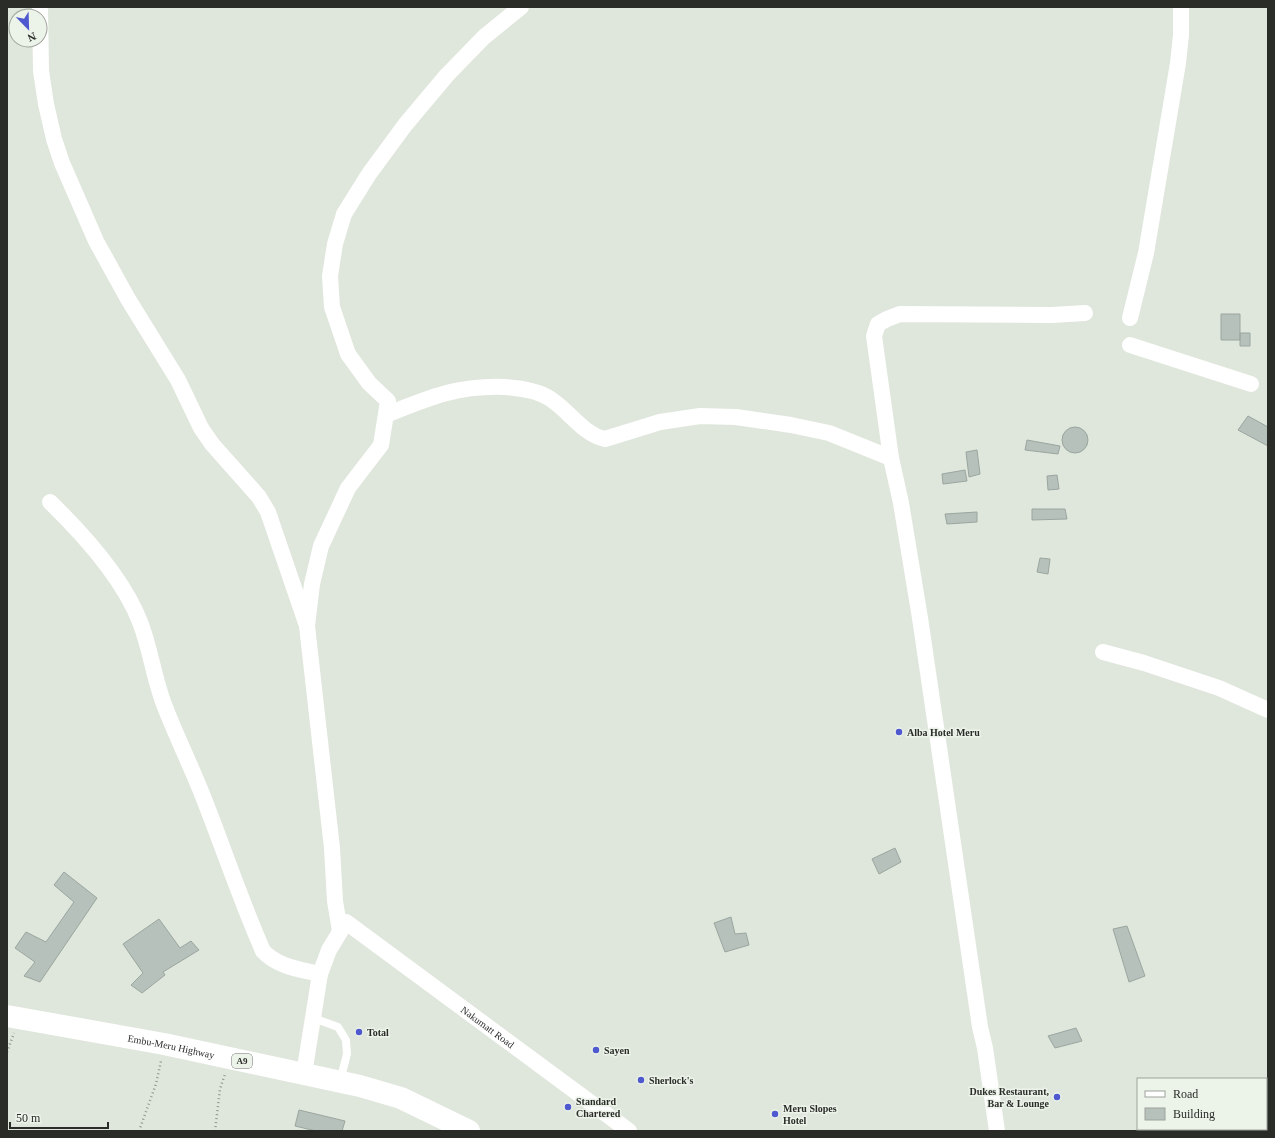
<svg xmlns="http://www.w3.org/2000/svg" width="1275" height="1138" font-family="Georgia,serif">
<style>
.building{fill:#b6c1bb;stroke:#9ba6a0}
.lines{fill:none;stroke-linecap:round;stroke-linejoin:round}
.path{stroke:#92978f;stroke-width:2.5;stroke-dasharray:1 3;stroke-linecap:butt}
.lane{stroke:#fff;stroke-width:8}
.street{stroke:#fff;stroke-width:16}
.highway{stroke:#fff;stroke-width:22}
.poi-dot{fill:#4f59cf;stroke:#ecf3e9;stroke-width:1.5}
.labels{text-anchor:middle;stroke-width:3;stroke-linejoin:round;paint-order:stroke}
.shield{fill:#ecf3e9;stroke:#646862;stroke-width:1}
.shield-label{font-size:9px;font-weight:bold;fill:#2a2c28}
.poi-label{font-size:10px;font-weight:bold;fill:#2a2c28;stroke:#ecf3e9;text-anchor:start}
.street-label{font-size:10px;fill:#2a2c28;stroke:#ecf3e9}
</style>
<rect width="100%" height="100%" fill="#dfe6db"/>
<path class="building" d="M1221,314H1240V340H1221Z
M1240,333H1250V346H1240Z
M1248,416L1268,427V446L1238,430Z
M1062 440a13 13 0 1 1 26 0a13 13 0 1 1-26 0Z
M1027,440L1060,446L1058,454L1025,450Z
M977,450L980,474L969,477L966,452Z
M965,470L967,481L943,484L942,474Z
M1057,475L1059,489L1048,490L1047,476Z
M1032,509H1065L1067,519L1032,520Z
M977,512V522L947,524L945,514Z
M1040,558L1050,559L1048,574L1037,572Z
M895,848L901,862L879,874L872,859Z
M64,872L97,898L40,982L24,976L35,962L15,948L26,932L46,942L74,902L54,885Z
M731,917L735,934L746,933L749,945L725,952L714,923Z
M159,919L180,948L191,941L199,950L163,972L165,975L142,993L131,985L143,973L123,944Z
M1127,926L1145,976L1129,982L1113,929Z
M1076,1028L1082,1041L1055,1048L1048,1036Z
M299,1110L345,1121L342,1131H316L295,1126Z"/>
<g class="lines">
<path class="path" d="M7,1052L14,1033
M139,1131L156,1084L161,1061
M215,1131L220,1089L225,1074"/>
<path class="lane" d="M313,1018L338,1027L346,1040L347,1054L340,1081"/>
<g class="street">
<path d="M40,7L41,71L46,104L54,139L62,163L96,241L128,299L178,380L201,428L212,444L259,497L268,512L306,623"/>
<path d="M1130,318L1146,253L1171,105L1178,63L1181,35V7"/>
<path d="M1130,345L1251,384"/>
<path d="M386,415C428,398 458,385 505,387C520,388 536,390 549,398C569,410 582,434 605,439L660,422L700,416L736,417L791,425L829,433L891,458"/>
<path d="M50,502C84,535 123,578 140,622C151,650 154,680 165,707C177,738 192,768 204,799C224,850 241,901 263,951C278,967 299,969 320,974"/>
<path d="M1103,652L1144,663L1219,688L1268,710"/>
<path d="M340,931L335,901L332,848L307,626L312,584L321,546L348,488L381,445L388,401L369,383L348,354L332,307L330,276L335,244L344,214L369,174L405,125L447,75L484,37L521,7"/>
<path id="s1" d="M304,1074L320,974L329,950L346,922L629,1131"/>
<path d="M997,1131L985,1048L980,1027L920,618L901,503L891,458L874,336L878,324L887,319L900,314L1052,315L1085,313"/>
</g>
<path class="highway" id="s2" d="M7,1016L164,1044L360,1086L401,1098L469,1131"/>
</g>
<g class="poi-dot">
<circle cx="899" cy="732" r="4"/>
<circle cx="359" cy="1032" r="4"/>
<circle cx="596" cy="1050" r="4"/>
<circle cx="641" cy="1080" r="4"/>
<circle cx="1057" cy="1097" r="4"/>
<circle cx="568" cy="1107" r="4"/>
<circle cx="775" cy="1114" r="4"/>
</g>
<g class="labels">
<rect class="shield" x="232" y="1054" width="20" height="14" rx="3"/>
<g class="shield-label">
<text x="242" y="1064">A9</text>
</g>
<g class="poi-label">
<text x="907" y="736">Alba Hotel Meru</text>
<text x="367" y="1036">Total</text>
<text x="604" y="1054">Sayen</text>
<text x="649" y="1084">Sherlock's</text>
<text x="1049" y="1095" text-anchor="end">Dukes Restaurant,<tspan x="1049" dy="12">Bar &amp; Lounge</tspan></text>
<text x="576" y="1105">Standard<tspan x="576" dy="12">Chartered</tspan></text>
<text x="783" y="1112">Meru Slopes<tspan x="783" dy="12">Hotel</tspan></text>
</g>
<g class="street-label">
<text dy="4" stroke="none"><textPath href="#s1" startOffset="336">Nakumatt Road</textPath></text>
<text dy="4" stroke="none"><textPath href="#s2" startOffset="167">Embu-Meru Highway</textPath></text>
</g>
</g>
<rect width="1275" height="1138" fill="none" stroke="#2a2c28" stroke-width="16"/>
<rect x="1137" y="1078" width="130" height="52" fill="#ecf3e9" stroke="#9ea39c"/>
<rect x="1145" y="1091" width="20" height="6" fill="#ffffff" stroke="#9ea39c"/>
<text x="1173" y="1098" font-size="12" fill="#2a2c28">Road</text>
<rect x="1145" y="1108" width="20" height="12" fill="#b6c1bb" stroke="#9ea39c"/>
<text x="1173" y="1118" font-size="12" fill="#2a2c28">Building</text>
<g transform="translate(28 28) rotate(157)"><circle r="19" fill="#ecf3e9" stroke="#9ea39c"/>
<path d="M0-3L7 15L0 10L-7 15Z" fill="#4f59cf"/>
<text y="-6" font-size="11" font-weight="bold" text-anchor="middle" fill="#2a2c28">N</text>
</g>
<path d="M10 1122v6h98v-6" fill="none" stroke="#2a2c28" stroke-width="2"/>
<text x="16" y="1122" font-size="12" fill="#2a2c28" stroke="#ecf3e9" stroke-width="3" paint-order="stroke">50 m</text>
</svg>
